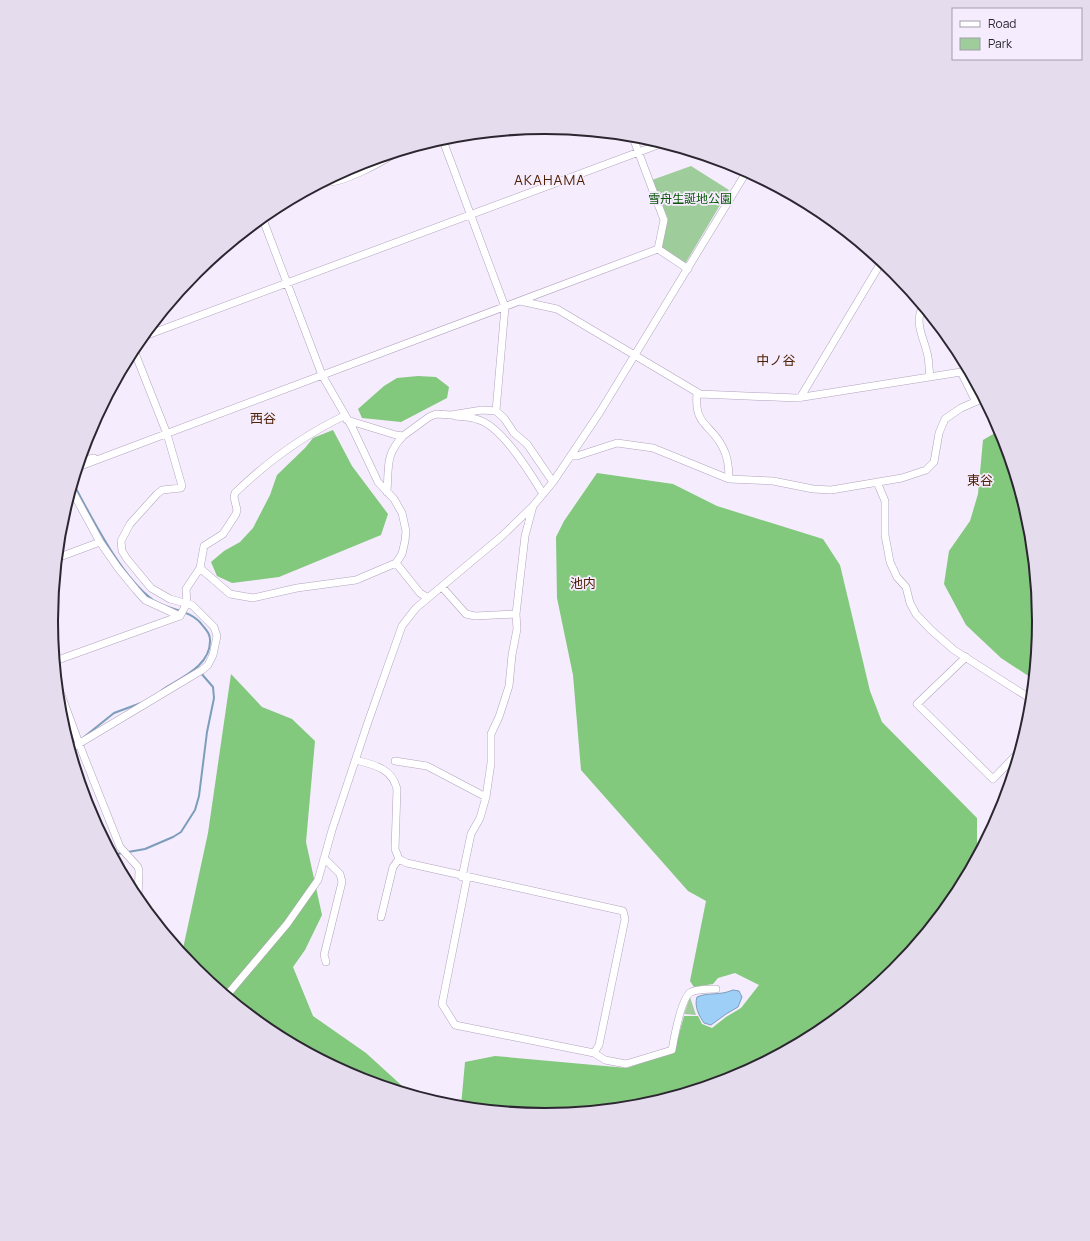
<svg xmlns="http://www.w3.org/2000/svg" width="1090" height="1241" font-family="Manrope,'Noto Sans JP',sans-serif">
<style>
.green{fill:#9fcc9b}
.forest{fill:#82c87d}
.water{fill:#9ed0f7;stroke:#7c9dbb}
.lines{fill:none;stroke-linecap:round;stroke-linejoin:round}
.stream{stroke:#7c9dbb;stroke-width:2}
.minor-casing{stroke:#b2a3be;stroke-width:8}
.minor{stroke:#fff;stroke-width:7}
.labels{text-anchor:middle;stroke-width:3.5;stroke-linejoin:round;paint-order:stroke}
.park-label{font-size:12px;fill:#0a550a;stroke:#f5ecfd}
.neighbourhood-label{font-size:13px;fill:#4e2003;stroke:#f5ecfd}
.quarter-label{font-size:14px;letter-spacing:1px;fill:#4e2003;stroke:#f5ecfd}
.rim{fill:none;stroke:#2b2630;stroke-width:2}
</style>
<rect width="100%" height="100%" fill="#f5ecfd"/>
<path class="green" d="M691,166L729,190L685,264L661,248L668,219L652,180Z
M690,997L696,1015L684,1014Z"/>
<path class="forest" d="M418,376L436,377L449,387L447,398L401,422L362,418L358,409L384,386L397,378Z
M333,430L352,466L388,514L381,535L279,577L232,583L217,576L211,562L224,551L240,542L253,528L270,495L277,475L305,448L313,438Z
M1000,430L1030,524L1039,621L1033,679L1001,658L966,625L944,584L949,551L970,521L978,494L983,440Z
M597,473L673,484L717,506L823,539L840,565L870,691L882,722L977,818V855L956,895L894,970L819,1031L734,1077L641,1105L545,1114L461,1106L465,1062L495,1056L627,1068L674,1052L684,1016H698L702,1024L712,1028L726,1017L741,1008L759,985L735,973L718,978L713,984L694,987L690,981L706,901L688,891L581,770L573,675L557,598L556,537L564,521Z
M231,674L262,707L292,719L315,741L306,842L322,915L305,950L293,967L313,1016L366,1053L411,1094L356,1077L270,1031L196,970L182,953L208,833Z"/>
<path class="water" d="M733,990L739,991L742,997L738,1007L726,1014L711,1025L704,1023C699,1016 694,1006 697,997C708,992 719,996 733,990Z"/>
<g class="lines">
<path class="stream" d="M73,483C92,518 121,577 153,600C170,611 191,609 203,626C207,631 210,634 210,640C211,666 180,678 162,690
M84,737L114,713L141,703
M128,852L145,849L173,837L181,832L195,810L199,796L207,732L214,698L213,687L200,672
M113,855L122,853"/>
<defs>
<path id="minor" d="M632,135L664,220L658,249
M442,138L505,307L496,411
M322,182C340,186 383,161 399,151
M658,249L688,269
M520,301L557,309L700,394L797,398L961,372L967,368
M923,306C913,324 925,339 928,357C929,363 929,370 930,376
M142,337L663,143
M961,372L975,400
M697,393C694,427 711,423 723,448C728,457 729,468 729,479
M800,398L882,261
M455,416C463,417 472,417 479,420C502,427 531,474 543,494
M347,420L396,435L403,436L429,417L436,414L451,415L482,410L496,411L504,418L514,433L527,444L553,482
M571,456H577L617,443L653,448L729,479L773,481L813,489L831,490L902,478L926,470L934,462L939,433L945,419L961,408L984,398
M80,461L94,458L96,460
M78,467L658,249
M877,482L885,501V535L890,562L897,577L906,587L910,603L916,614L930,629L954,650L1031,699
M71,489L100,542L118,568L136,590L145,600L180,616
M387,492C389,467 385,455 403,436
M57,558L100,542
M396,563L420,593L428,598
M200,568L230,594L253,598L297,588L356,580L396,563L402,554L405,541L406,531L402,513L394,499L378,482L352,427L322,375L262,217
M442,587L466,614L475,616L516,614
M966,657L917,704L993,779L1018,753
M55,661L180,616L187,603L186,589L200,568L204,546L223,534L236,514L237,510L234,497L235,493C268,461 302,436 344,416
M57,684L83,754L120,847L138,867L139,871L138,899
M70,749L202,670L208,665L213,655L217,636L214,627L192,605L170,599L151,588L127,559L122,551L121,541L130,524L157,494L162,490L181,488L182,486L167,434L133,348
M356,760C374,765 392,768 397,789L395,849L399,859L407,863L623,911L625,919L599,1045L594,1053L455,1025L442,1004L467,878
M395,761L427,766L486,797
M324,858L340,874L342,882L324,955L326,962
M462,877L471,834L480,818L486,797L491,763V734L499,717L509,686L512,655L517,629L516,614L525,536L533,506
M381,917L393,867L399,859
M227,995L287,924L318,880L332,830L368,722L402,626L416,608L502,536L533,506L553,482L600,412L747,171
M594,1053L605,1060L626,1064L672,1050C674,1039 681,997 691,992C698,989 708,989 716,989"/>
</defs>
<use href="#minor" class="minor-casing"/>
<use href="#minor" class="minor"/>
</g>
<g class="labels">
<g class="park-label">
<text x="690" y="203">雪舟生誕地公園</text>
</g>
<g class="neighbourhood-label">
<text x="776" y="365">中ノ谷</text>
<text x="263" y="423">西谷</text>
<text x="980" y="485">東谷</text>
<text x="583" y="588">池内</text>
</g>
<g class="quarter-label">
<text x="550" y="185">AKAHAMA</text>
</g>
</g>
<path d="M0 0H1090V1241H0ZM58 621a487 487 0 1 1 974 0a487 487 0 1 1-974 0Z" fill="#e5dced" fill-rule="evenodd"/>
<path class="rim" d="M58 621a487 487 0 1 1 974 0a487 487 0 1 1-974 0Z"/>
<rect x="952" y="8" width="130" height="52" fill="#f5ecfd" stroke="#a49dab"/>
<rect x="960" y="21" width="20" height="6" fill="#ffffff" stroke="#a49dab"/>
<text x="988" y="28" font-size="12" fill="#2b2630">Road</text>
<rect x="960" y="38" width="20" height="12" fill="#9fcc9b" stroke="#a49dab"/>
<text x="988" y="48" font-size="12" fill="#2b2630">Park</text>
</svg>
